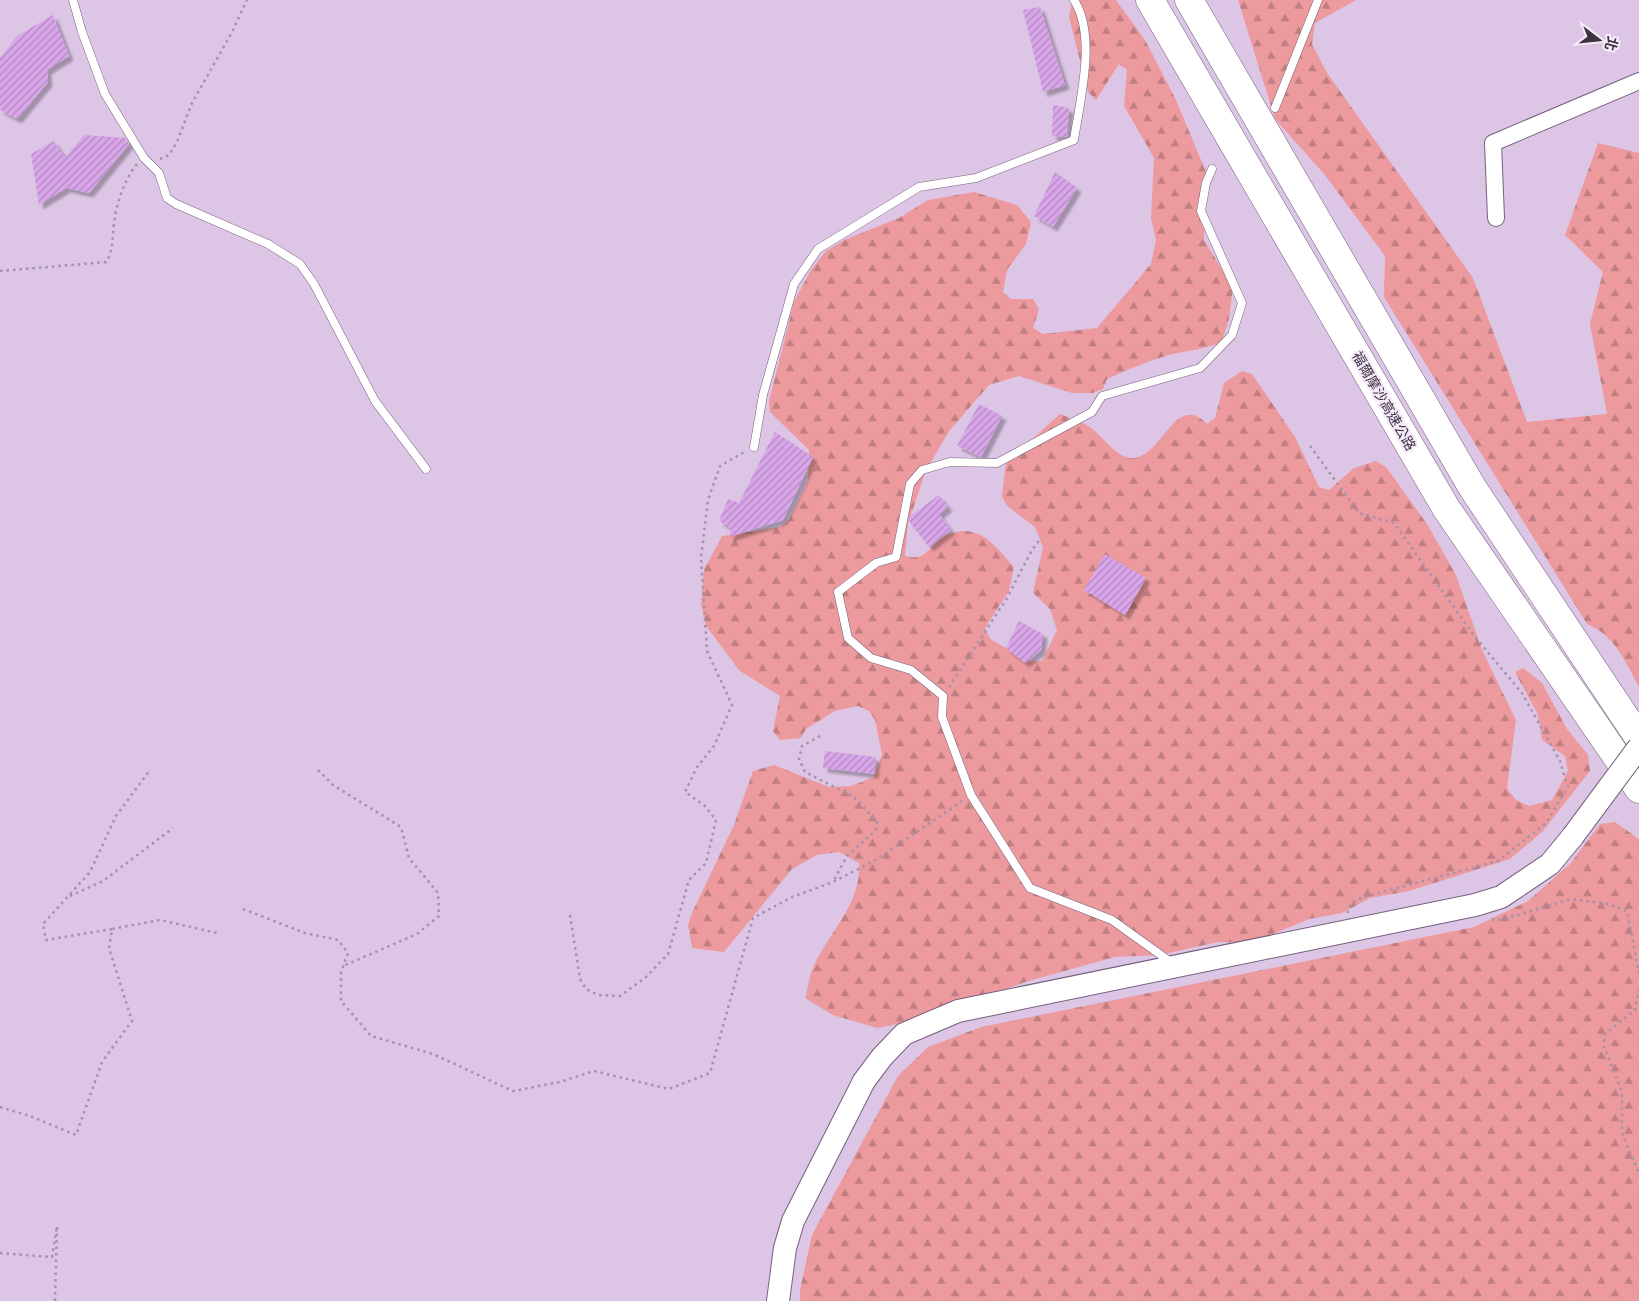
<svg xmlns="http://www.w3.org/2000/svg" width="1639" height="1301" font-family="'Nunito Sans','Noto Sans TC',sans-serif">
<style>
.forest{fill:url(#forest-firs)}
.building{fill:url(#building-hatch);filter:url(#shadow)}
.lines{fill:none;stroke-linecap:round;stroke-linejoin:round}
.lane-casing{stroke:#76607d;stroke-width:9}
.street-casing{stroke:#76607d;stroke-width:18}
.secondary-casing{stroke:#76607d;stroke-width:24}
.highway-casing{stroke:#76607d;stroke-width:29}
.path{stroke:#a491aa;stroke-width:2.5;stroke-dasharray:2.5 4;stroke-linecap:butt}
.lane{stroke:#fff;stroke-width:8}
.street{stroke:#fff;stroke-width:16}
.secondary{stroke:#fff;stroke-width:22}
.highway{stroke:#fff;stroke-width:28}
.secondary-bridge-casing{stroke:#76607d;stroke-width:24;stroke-linecap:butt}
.secondary-bridge{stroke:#fff;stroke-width:22}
.labels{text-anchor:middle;stroke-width:5;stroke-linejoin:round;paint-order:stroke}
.street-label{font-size:14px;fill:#3c3340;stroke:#f7ebfb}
</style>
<defs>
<pattern id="forest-firs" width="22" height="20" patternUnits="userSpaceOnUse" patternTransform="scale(1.25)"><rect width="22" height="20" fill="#ec9a9d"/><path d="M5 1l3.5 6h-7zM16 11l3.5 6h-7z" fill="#c07e81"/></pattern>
<pattern id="building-hatch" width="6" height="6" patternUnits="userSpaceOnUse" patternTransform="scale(1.25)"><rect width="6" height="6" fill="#d9a6ea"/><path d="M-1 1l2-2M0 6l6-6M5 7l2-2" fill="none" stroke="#b188bf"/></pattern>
<filter id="shadow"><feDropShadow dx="4.5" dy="4.5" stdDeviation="1" flood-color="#0004"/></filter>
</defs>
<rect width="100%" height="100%" fill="#ddc5e5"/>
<path class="forest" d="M1072,0H1116L1145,40L1176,100L1206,172L1204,240L1233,287L1229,319L1222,341C1206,350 1188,350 1169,355C1148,361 1127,370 1107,379L1103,389L1093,393H1072L1019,376L989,385L950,430L926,470L908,524L905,556C924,561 927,551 940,539C944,535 949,534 954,533C980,524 998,549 1014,567L1009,591L985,628L990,639L1030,661H1042L1057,630L1050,609L1033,593L1043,547L1035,527L1007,506L1002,496L1006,463L1060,414C1070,418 1082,421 1091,428C1104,437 1117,460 1135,458C1163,454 1176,392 1207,424L1215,418L1224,383L1242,371L1252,374L1295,437L1319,487L1329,490L1354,468L1376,461L1386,467L1427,524L1456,575L1482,650L1516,720L1507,788L1516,800L1529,806L1552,800L1568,771L1565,756L1542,740L1538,715L1515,672L1523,668L1542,683L1567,729L1588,755L1590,771L1542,832L1510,859L1409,891L1370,898L1342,913L1309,919L1251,943L1218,942L1160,955L1115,957L1025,982L931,1018L877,1028L833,1015L805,998C808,989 809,977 813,968C828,933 862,904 859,863L839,852L817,855L792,869L724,952L692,948L688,925L692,913L734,825L753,771L774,765L829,787L851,786L874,777L882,754L875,720L869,711L858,706L835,711L806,729L801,738L780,740L773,731L780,696L740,671L706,626L701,604L704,570L722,536L780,527L789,520L808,481L809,450L770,412L769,401L794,302L811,270L826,251L846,239L899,218L928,200L974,192L1017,205L1031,222L1026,244L1007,270L1003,292L1011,299H1033L1039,309L1033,328L1043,334L1097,328L1151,264L1156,240L1151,218L1154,158L1124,106L1127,70L1119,64L1096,100L1088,92L1069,17Z
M1238,0H1356L1315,23L1312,44L1327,73L1473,278L1527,422L1607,414L1590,324L1603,272L1565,235L1598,143L1639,153V687C1626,663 1615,635 1587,624L1384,297L1385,256L1325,175L1275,119Z
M1615,822L1639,839V1301H800V1290L812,1235L898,1076L928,1047L981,1027L1474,927L1528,901L1570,864L1600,824Z"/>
<path class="building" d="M1040,7L1065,85L1043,92L1023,10Z
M53,15L69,56L47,70L48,82L17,119L0,110V58L17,36Z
M1053,105L1069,108L1067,137L1052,136Z
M84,135L125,138L129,144L89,193L66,188L39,205L31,154L54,141L65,158Z
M1055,172L1077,188L1053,227L1034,216Z
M979,404L1002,416L981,457L957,446Z
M775,432L813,457L783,520L729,537L731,529L719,521L728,499L739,503Z
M939,495L948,507L939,514L951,530L929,547L909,521V517Z
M1105,554L1146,578L1125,615L1084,590Z
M1019,621L1043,634L1041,650L1025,663L1006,648Z
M825,751L876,757L874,774L823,768Z"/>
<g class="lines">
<defs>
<path id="lane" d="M73,0L82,32L105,94L144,158L159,173L167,198L176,204L268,244L300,264L314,284L375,401L426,469
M1275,108L1318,0
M754,447L763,395L794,284L818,249L919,187L976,178L1074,140C1080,100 1097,36 1074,0
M1172,963L1112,920L1030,888L971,795L942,717L943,696L911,670L871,658L848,638L838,592L876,563L896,557L910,484L922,470L950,462L997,463L1092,412L1102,396L1200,368L1232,335L1242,303L1201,211L1206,183L1212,169"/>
<path id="street" d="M1496,218L1493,143L1639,81"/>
<path id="secondary" d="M778,1301L785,1248L793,1221L864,1081L882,1057L904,1034L958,1011L1475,905L1501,897L1550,864L1573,836"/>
<path id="highway" d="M1150,0L1446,508L1639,789
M1189,0L1472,487L1639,738"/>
</defs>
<use href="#lane" class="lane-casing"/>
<use href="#street" class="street-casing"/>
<use href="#secondary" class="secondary-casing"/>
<use href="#highway" class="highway-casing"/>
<path class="path" d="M160,159L169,155L177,142L192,103L231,34L247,0
M0,271L106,262C114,250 112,238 114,224C116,204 124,180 137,164
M1310,446L1359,513L1394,523L1475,637L1522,693L1560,761L1568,787L1546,823L1498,861L1364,897L1351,903L1347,914
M949,687L1007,598L1032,550L1041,538
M820,736L802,746L799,759L805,772L854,797L877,822L876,830L847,856L833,882
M318,770L333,785L401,827L409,858L438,893L439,916L417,934L343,966
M70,896L103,881L173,828
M243,909L305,933L338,940L348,953L341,972V1001L371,1036L433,1054L513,1091L560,1082L594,1071L669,1089L710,1073L753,918L792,897L833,882L874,861L962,801
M570,915L580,979L586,989L598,995L620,996L646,977L668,954L689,880L706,863L716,820L704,805L685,792L697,767L714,746L732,705L707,651L701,558L708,500L720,466L746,451
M1492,919L1501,920L1571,899L1608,904L1627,911L1639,974
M112,929L46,940L43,924L90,872L116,816L150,770
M1639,989L1635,1010L1605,1034L1604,1047L1622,1092V1133L1639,1173
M0,1107L30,1116L76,1135L102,1062L132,1021L109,948L112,929L160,920L217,933
M0,1253L52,1257L57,1226L55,1301"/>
<use href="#lane" class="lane"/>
<use href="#street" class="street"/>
<use href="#secondary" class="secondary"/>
<use href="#highway" class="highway"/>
<defs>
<path id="secondary-bridge" d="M1573,836L1639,747"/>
</defs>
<use href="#secondary-bridge" class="secondary-bridge-casing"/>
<use href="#secondary-bridge" class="secondary-bridge"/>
</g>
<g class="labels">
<g class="street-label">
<text transform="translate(1384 401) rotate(60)" y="5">福爾摩沙高速公路</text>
</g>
</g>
<g transform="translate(1599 40) rotate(106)" stroke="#f7ebfb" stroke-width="4" paint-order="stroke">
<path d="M0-4L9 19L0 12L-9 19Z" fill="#3c3340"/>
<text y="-8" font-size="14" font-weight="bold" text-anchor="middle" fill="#3c3340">北</text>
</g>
</svg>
